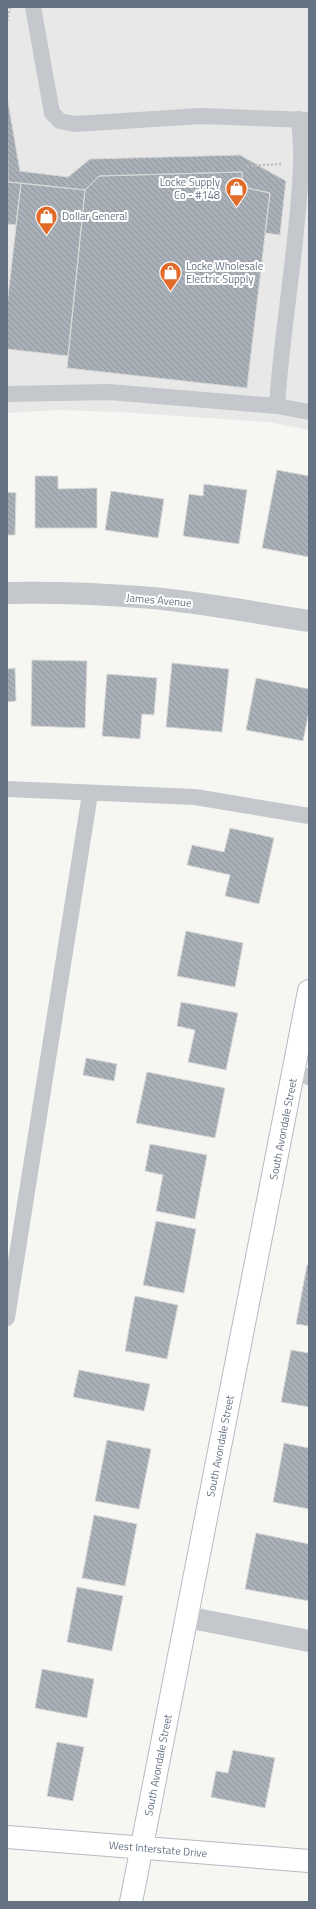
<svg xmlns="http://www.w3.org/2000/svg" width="316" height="1909" font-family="'Titillium Web',sans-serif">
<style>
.built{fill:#e7e8e7}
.building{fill:url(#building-back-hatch);stroke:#d8d8d6}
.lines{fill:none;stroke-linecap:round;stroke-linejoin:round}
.secondary-casing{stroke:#b6bac0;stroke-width:24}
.path{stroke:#bcbec0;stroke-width:2.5;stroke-dasharray:2 2;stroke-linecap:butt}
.lane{stroke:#c4c7cb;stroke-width:16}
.street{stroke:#c4c7cb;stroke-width:22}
.secondary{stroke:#fff;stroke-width:22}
.labels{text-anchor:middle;stroke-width:4;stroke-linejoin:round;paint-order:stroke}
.poi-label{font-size:11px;fill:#667384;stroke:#fff;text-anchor:start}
.street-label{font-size:11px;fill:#667384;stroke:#fff}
</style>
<defs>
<pattern id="building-back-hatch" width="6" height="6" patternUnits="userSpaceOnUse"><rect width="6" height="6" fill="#aab0b8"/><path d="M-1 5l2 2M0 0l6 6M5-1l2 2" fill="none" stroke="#8e949b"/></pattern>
</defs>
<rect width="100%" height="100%" fill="#f6f7f3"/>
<path class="built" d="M7,7H309V430L268,422L119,412L59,410L7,413Z"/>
<path class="building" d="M7,96L20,171L68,177L90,159L240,155L286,181L280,235L265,233L270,193L243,187L242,172L99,176L85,190L8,182Z
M242,172L243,187L270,193L247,388L67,368L85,190L99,176Z
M7,179L8,182L21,183L16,225L7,224Z
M21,183L85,190L68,356L7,349V305Z
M277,470L309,476V557L262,548Z
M35,476H58V489L97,488V528H35Z
M204,484L247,490L239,544L183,536L189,494L203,496Z
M111,491L164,499L158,538L105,530Z
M7,492L16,493L15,535H7Z
M32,660L87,661L85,728L31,726Z
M172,663L229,669L222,732L166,727Z
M15,668L16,701L7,702V669Z
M107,674L157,678L154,715L142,714L140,739L102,736Z
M256,678L309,689V711L303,741L246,730Z
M230,828L274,838L259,904L225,896L230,875L187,865L192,845L224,852Z
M186,931L243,943L235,987L177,976Z
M181,1002L238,1013L226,1070L188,1062L195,1030L177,1026Z
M86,1058L117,1064L114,1081L83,1075Z
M147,1072L225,1088L215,1138L136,1123Z
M150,1144L207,1155L195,1219L156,1211L163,1175L145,1171Z
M156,1221L196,1229L184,1293L143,1285Z
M307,1265H309V1326L296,1324Z
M135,1296L178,1305L167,1359L125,1351Z
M291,1350L309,1353V1407L281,1402Z
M79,1370L150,1384L144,1411L73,1397Z
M107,1440L151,1449L139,1509L95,1501Z
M284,1443L309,1448V1509L273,1502Z
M94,1515L137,1524L125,1586L82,1578Z
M256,1533L309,1544V1601L245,1589Z
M77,1587L123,1596L112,1651L67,1642Z
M42,1669L94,1679L87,1718L35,1708Z
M57,1742L84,1747L73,1801L47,1796Z
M233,1750L275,1758L265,1808L211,1797L216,1771L228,1773Z"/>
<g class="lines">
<defs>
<path id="secondary" d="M7,1837L309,1861
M131,1902L309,991"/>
</defs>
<use href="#secondary" class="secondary-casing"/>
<path class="path" d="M7,21L10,8
M247,166L281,164"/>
<path class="lane" d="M33,7L52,113L60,121L75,124L201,116L309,120
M7,394L109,392L277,406L309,412
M277,406C282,326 298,246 301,165C302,150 300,134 299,119
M7,789L195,797L309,816
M294,1073L309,1077
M7,1318L90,794"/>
<path class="street" d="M7,593C55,592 104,594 153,598C205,603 257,613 309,621
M186,1617L309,1641"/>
<use href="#secondary" class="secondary"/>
</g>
<defs>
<symbol id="shop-pin" viewBox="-11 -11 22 30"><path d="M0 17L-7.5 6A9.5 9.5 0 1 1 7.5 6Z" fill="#e16a29" stroke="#fff"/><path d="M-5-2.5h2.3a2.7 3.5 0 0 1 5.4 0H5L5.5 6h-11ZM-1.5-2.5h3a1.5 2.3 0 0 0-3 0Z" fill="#fff"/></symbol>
</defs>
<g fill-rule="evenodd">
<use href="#shop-pin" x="224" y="176" width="25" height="34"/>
<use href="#shop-pin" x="34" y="204" width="25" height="34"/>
<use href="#shop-pin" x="158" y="260" width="25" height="34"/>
</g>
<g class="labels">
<g class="poi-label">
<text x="220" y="186" text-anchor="end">Locke Supply<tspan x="220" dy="13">Co - #148</tspan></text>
<text x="62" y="220">Dollar General</text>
<text x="186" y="270">Locke Wholesale<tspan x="186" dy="13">Electric Supply</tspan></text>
</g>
<g class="street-label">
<text transform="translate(159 600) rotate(5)" y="4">James Avenue</text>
<text transform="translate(283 1129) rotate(-79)" y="4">South Avondale Street</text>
<text transform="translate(220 1446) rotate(-79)" y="4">South Avondale Street</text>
<text transform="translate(158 1765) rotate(-79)" y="4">South Avondale Street</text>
<text transform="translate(158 1849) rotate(5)" y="4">West Interstate Drive</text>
</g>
</g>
<rect width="316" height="1909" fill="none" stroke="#667384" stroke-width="16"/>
</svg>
